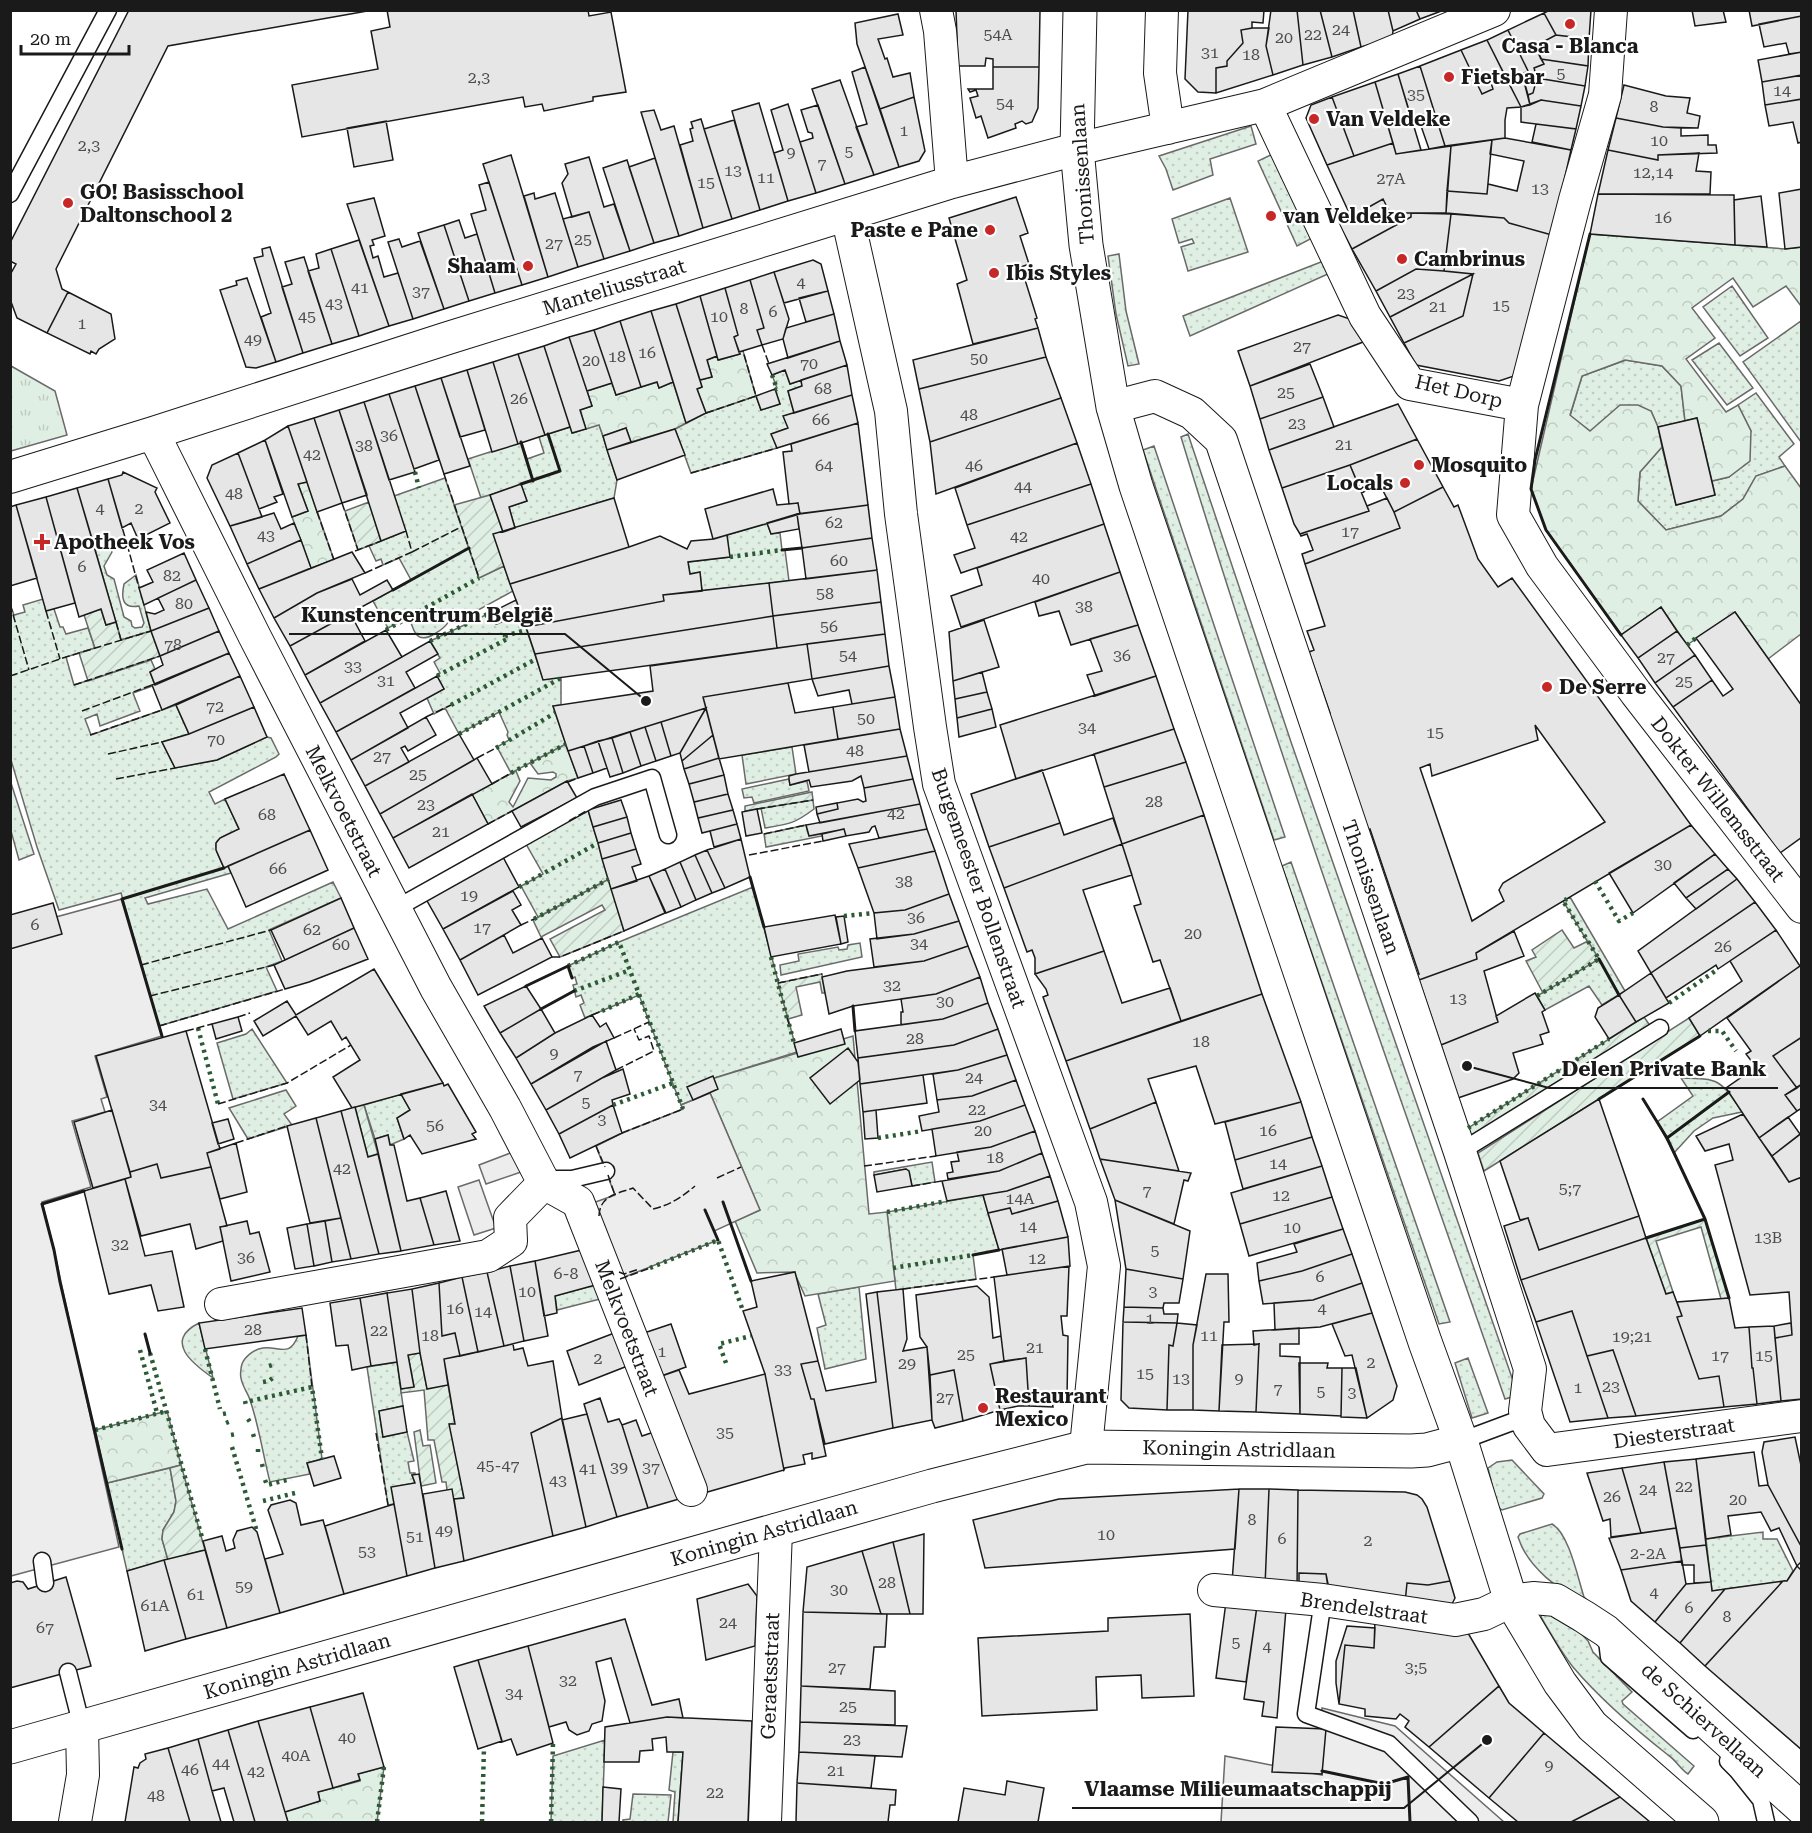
<svg xmlns="http://www.w3.org/2000/svg" width="1812" height="1833" font-family="'Roboto Serif',serif">
<style>
.grass{fill:url(#grass-dots);stroke:#6a6a6a;stroke-width:1.5}
.forest{fill:url(#forest-crowns);stroke:#6a6a6a;stroke-width:1.5}
.park{fill:url(#park-tufts);stroke:#6a6a6a;stroke-width:1.5}
.garden{fill:url(#garden-furrows);stroke:#6a6a6a;stroke-width:1.5}
.parking{fill:#ededed;stroke:#6a6a6a;stroke-width:1.5}
.building{fill:#e6e6e6;stroke:#1a1a1a;stroke-width:1.5;fill-rule:evenodd}
.lines{fill:none;stroke-linecap:round;stroke-linejoin:round}
.lane-casing{stroke:#1a1a1a;stroke-width:19}
.street-casing{stroke:#1a1a1a;stroke-width:34}
.secondary-casing{stroke:#1a1a1a;stroke-width:35}
.lane{stroke:#fff;stroke-width:16}
.street{stroke:#fff;stroke-width:32}
.secondary{stroke:#fff;stroke-width:33}
.hedge{stroke:#2b5a34;stroke-width:4.5;stroke-dasharray:3 4.5;stroke-linecap:butt}
.fence{stroke:#1a1a1a;stroke-width:1.5;stroke-dasharray:8 3;stroke-linecap:butt}
.wall{stroke:#1a1a1a;stroke-width:3}
.poi-dot{fill:#c62828;stroke:#fff;stroke-width:2}
.labels{text-anchor:middle;stroke-width:4.5;stroke-linejoin:round;paint-order:stroke}
.number-label{font-size:16px;fill:#4d4d4d}
.poi-label{font-size:20px;font-weight:bold;fill:#1a1a1a;stroke:#fff;text-anchor:start}
.street-label{font-size:20px;fill:#1a1a1a;stroke:#fff}
.leader{fill:none;stroke:#1a1a1a;stroke-width:2}
.callout-dot{fill:#1a1a1a;stroke:#fff;stroke-width:2}
.callout-label{font-size:21px;text-anchor:middle;font-weight:bold;fill:#1a1a1a;stroke:#fff;stroke-width:4.5;stroke-linejoin:round;paint-order:stroke}
</style>
<defs>
<pattern id="grass-dots" width="8" height="8" patternUnits="userSpaceOnUse" patternTransform="scale(1.5)"><rect width="8" height="8" fill="#e0efe3"/><path d="M2 2h.1M6 6h.1" fill="none" stroke="#c0ccc2" stroke-width="1.8" stroke-linecap="round"/></pattern>
<pattern id="forest-crowns" width="20" height="18" patternUnits="userSpaceOnUse" patternTransform="scale(1.5)"><rect width="20" height="18" fill="#e0efe3"/><path d="M2 6a3 3 0 1 1 6 0M12 15a3 3 0 1 1 6 0" fill="none" stroke="#c0ccc2"/></pattern>
<pattern id="park-tufts" width="24" height="20" patternUnits="userSpaceOnUse" patternTransform="scale(1.5)"><rect width="24" height="20" fill="#e0efe3"/><path d="M3 7l-1-3M5 7V3M7 7l1-3M15 17l-1-3M17 17v-4M19 17l1-3" fill="none" stroke="#c0ccc2"/></pattern>
<pattern id="garden-furrows" width="10" height="10" patternUnits="userSpaceOnUse" patternTransform="scale(1.5)"><rect width="10" height="10" fill="#e0efe3"/><path d="M-1 1l2-2M0 10L10 0M9 11l2-2" fill="none" stroke="#c0ccc2"/></pattern>
</defs>
<rect width="100%" height="100%" fill="#fff"/>
<path class="grass" d="M1251,126L1256,144L1210,159L1213,175L1173,190L1166,169L1159,156Z
M1275,153L1316,236L1297,246L1258,161Z
M1230,198L1248,252L1188,271L1181,247L1194,243L1192,239L1179,243L1172,219Z
M1119,254L1126,311L1139,364L1128,366L1116,314L1108,256Z
M1326,260L1330,273L1190,336L1183,316Z
M1732,286L1768,338L1740,356L1703,307Z
M1801,321V442L1743,362Z
M1719,343L1753,388L1727,405L1692,360Z
M1626,360L1662,366L1681,386L1685,421L1658,427L1651,411L1590,431L1570,416L1582,376Z
M785,370L790,384L801,380L802,386L788,391L794,413L788,428L772,434L777,448L691,473L675,429L706,413L756,396L761,410L780,404L775,390L777,388L772,375Z
M1756,393L1794,444L1779,457L1785,466L1756,476L1743,499L1721,516L1666,530L1638,501L1640,472L1662,447L1676,505L1715,495L1712,481L1729,477L1751,431L1738,405Z
M599,424L617,480L614,498L515,528L509,507L527,501L521,485L481,498L468,459L521,442L527,459L544,453L539,437L570,427L573,433Z
M1188,434L1291,742L1518,1395L1505,1399C1394,1079 1279,760 1181,437Z
M1154,446L1285,837L1274,840L1143,450Z
M445,478L479,578L504,566L513,591L460,620L456,619L449,621C445,628 425,644 417,635C413,631 411,622 409,617L388,628L373,601L411,580L399,558L383,565L381,559L376,561L369,546L405,531L394,496Z
M767,523L771,534L780,533L782,550H785L789,581L702,591L700,573L690,574L688,562L729,557L727,535Z
M108,537L112,552L104,566L107,575L114,579L124,617L131,621L132,626L135,628L142,627L144,623L139,606C122,609 121,598 124,584L136,575L151,631L121,640L93,542Z
M43,599L54,609L60,627H63L66,634L88,628L95,648L66,657L74,685L151,660L155,669L150,672L155,685L133,693L140,711L100,726L97,714L85,719L91,735L176,705L189,734L162,742L175,768L217,760L267,737L271,738L279,754L276,757L209,792L215,804L225,799L239,829C212,841 211,840 224,868L228,866L231,873L145,898L148,904L207,889L228,929L333,882L341,898L269,930L282,961L266,967L277,991L159,1026L121,893L59,910L37,847L11,760L10,604L14,615L25,612L23,605Z
M490,613L497,624L521,613L543,679L561,678V705L553,706L566,744L511,773L497,747L509,740L507,735L508,732L499,712L459,734L445,708L434,714L427,698L444,689L437,676L440,673L434,662L440,658L430,641Z
M792,747L796,774L746,784L742,755Z
M789,779L790,785L807,781L809,791L754,803L752,797L744,798L742,789Z
M10,780L34,854L19,860L11,831Z
M813,800L814,809C794,824 789,824 765,828L761,808Z
M588,810L609,879L538,917L521,886L543,874L526,844Z
M806,825L809,836L822,834V836L766,847L764,834Z
M1291,862L1450,1322L1439,1324L1282,866Z
M753,887L797,1052L705,1081L710,1093L681,1105L639,995L585,1018L580,1005L584,1003L581,995L576,997L573,985L577,984L575,977L572,978L568,966L619,942Z
M1570,897L1625,991L1602,1005L1589,986L1545,1010L1537,996L1598,959L1563,901Z
M860,943L862,957L781,975L780,965L799,961L798,954L838,947L839,950L847,949L848,945Z
M252,1029L287,1083L233,1099L217,1043L246,1034Z
M1681,1078C1720,1079 1720,1079 1742,1112L1713,1118L1694,1131L1674,1153L1657,1122L1693,1096Z
M286,1090L296,1106L284,1114L292,1125L248,1139L229,1108Z
M401,1094L410,1110L397,1118L404,1139L390,1145L388,1135L375,1139L364,1105Z
M932,1162L935,1182L912,1186L909,1172L906,1169L874,1175V1172Z
M983,1195L999,1250L973,1255L976,1279L896,1290L887,1212Z
M599,1284L604,1298L557,1310L555,1296Z
M859,1287L866,1359L825,1369L817,1328L826,1325L818,1294Z
M199,1323L213,1378C193,1364 163,1341 199,1323Z
M306,1335L322,1459L307,1463L310,1474L270,1482C263,1455 259,1426 250,1400C248,1393 242,1386 241,1378C240,1375 241,1367 242,1364C245,1356 255,1349 263,1348C280,1346 289,1358 298,1336Z
M1468,1358L1488,1413L1472,1418L1455,1363Z
M397,1362L403,1406L379,1411L383,1437L407,1432L414,1461L408,1462L410,1473H415V1474L412,1475L415,1483L392,1487L394,1504L388,1505L367,1367Z
M1512,1460L1544,1494L1542,1498L1502,1510L1497,1506L1488,1468L1497,1462Z
M170,1468L176,1501L174,1512L163,1530L162,1539L168,1560L127,1571L107,1483Z
M1552,1524C1569,1533 1578,1579 1584,1597L1589,1602C1560,1594 1527,1566 1518,1537L1520,1534Z
M1763,1532V1539H1777L1793,1571L1787,1581L1712,1591L1706,1539Z
M1543,1611L1574,1626L1588,1641L1593,1652L1632,1692L1622,1701L1623,1704L1694,1766L1688,1774C1680,1769 1676,1760 1668,1755C1635,1729 1601,1700 1573,1667C1561,1652 1551,1634 1541,1617Z
M605,1740L602,1822H551L553,1756Z
M673,1752H683L678,1822H673L675,1792L669,1790Z
M633,1794L671,1795L668,1822H623V1820L630,1819Z"/>
<path class="forest" d="M1590,234L1785,249L1801,247V306L1786,286L1753,307L1733,278L1692,308L1715,338L1686,359L1726,412L1738,405L1751,431L1750,461L1729,477L1712,481L1697,418L1685,421L1681,386L1662,366L1625,360L1582,376L1570,415L1590,431L1620,405H1638L1651,411L1658,427L1662,447L1640,472L1638,501L1666,530L1721,516L1743,499L1756,476L1785,466L1801,488V634L1768,659L1735,612L1687,645L1661,607L1621,635L1546,530L1531,489Z
M743,351L756,396L706,413L697,389L702,387L700,380L712,377L707,360L717,356L719,360L740,354L739,352Z
M657,382L659,388L673,382L686,423L675,429L631,442L626,428L603,436L599,425L586,429L580,410L592,406L587,391L612,383L616,395Z
M307,482L334,560L311,568L292,517L308,511L298,484Z
M566,744L578,778L567,781L488,824L472,794L516,771L520,781L509,802L513,807L528,778L551,780L556,777V774L553,772L538,774L530,763Z
M853,1036L869,1214L887,1212L895,1281L805,1296L794,1272L757,1273L735,1221L760,1210L705,1081Z
M167,1411L181,1465L107,1483L95,1430Z
M384,1767L377,1822H288L285,1812L320,1801L318,1792L360,1781L358,1774Z"/>
<path class="park" d="M11,366L55,391L67,435L11,451Z"/>
<path class="garden" d="M490,495L503,532L504,566L479,578L454,505Z
M369,502L381,541L358,550L345,511Z
M101,609L106,625L116,622L121,640L151,631L160,656L88,681L79,653L95,648L84,615Z
M812,792L813,800L745,811V806Z
M609,879L624,931L560,957L550,939L605,910L602,905L541,937L533,920Z
M1562,930L1574,948L1588,941L1599,959L1543,993L1526,961L1536,957L1532,950Z
M822,974L825,993H822L820,982L796,987L802,1015L788,1019L778,983Z
M1644,1017L1651,1027L1472,1140L1468,1128Z
M1689,1018L1700,1036L1484,1171L1478,1153Z
M364,1105L378,1154L368,1157L355,1107Z
M1705,1219L1729,1298L1721,1299L1701,1227L1656,1241L1673,1292L1666,1294L1646,1238Z
M420,1353L427,1388L448,1385L455,1424H450L464,1498L454,1499L447,1490L446,1482H442L434,1440H428L424,1390L401,1393V1389L414,1387L408,1355Z
M420,1430L423,1446L430,1445L436,1483L421,1486L414,1432Z
M181,1465L205,1550L168,1560L162,1539L163,1530L174,1512L176,1501L170,1468Z"/>
<path class="parking" d="M122,899L162,1036L95,1056L107,1097L101,1099L105,1112L72,1121L91,1187L42,1202L54,1250L119,1547L11,1576V949L56,917Z
M710,1093L760,1210L714,1231L718,1240L617,1280L590,1204L615,1195L596,1146L622,1133L683,1109L681,1105Z
M513,1152L521,1172L486,1184L479,1165Z
M479,1180L496,1228L474,1235L458,1187Z
M1322,1708L1395,1726L1504,1822H1221L1225,1756L1322,1775Z"/>
<path class="building" d="M129,10H373L168,46L56,269L62,289L68,292L47,333L17,318L10,299V275L16,264L10,261V243Z
M387,10H588L589,16L611,12L626,92L593,97V101L544,111L542,104L525,107L523,97L302,137L292,85L378,69L371,31L390,27Z
M956,10H1040L1039,67H993V59L986,58L985,66H958Z
M1188,10H1264L1263,23L1252,22V28L1241,30L1243,43L1227,61V66L1216,68V93L1198,92L1185,79Z
M1271,10H1297L1303,65L1273,75L1266,46Z
M1297,10H1320L1332,57L1303,65Z
M1320,10H1353L1361,47L1332,57Z
M1353,10H1388L1393,31L1392,38L1361,47Z
M1388,10H1416L1420,19L1393,31Z
M1416,10H1444L1420,19Z
M1550,10H1591L1589,39L1556,35L1544,13Z
M1692,10H1723L1726,22L1695,26Z
M1749,10H1802V16L1752,26Z
M1544,13L1556,35L1535,46L1544,64L1534,68L1537,78L1533,93L1528,95L1522,74L1528,71L1508,30Z
M898,14L903,35L878,39L885,59L887,58L893,77L910,73L914,97L880,109L857,44L855,23Z
M1802,16V52L1789,54L1786,43L1764,47L1759,24Z
M1252,28H1269L1266,46L1273,75L1216,93V68L1227,66V61L1243,43L1241,30Z
M1508,30L1528,71L1522,74L1530,105L1521,107L1487,40Z
M1556,35L1589,39L1588,66L1541,59L1535,46Z
M1487,40L1505,76L1491,83L1493,89L1482,94L1461,50Z
M1461,50L1482,94L1493,89L1491,83L1505,76L1521,107L1507,108L1505,120V138L1445,146L1420,66Z
M1802,52V75L1762,82L1758,60Z
M1541,59L1588,66L1585,86L1537,78L1534,68L1544,64Z
M1420,66L1445,146L1429,149L1421,126L1426,120L1423,114L1411,118L1398,74Z
M865,67L899,167L874,175L856,127L867,124L852,72Z
M993,67H1039L1038,108L1032,122L1026,124L1022,121L1015,124L1016,128L988,138L981,116L976,118L970,98L978,96L976,90L970,92L968,89H993Z
M1398,74L1421,150L1396,154L1375,82Z
M1802,75V99L1765,105L1762,82Z
M1537,78L1585,86L1581,106L1541,100L1530,105L1528,95L1533,93Z
M840,80L874,175L845,184L812,89Z
M1375,82L1393,143L1354,156L1332,97Z
M1624,85L1666,96L1690,98L1687,113L1700,116L1698,128L1663,127L1616,118Z
M914,97L925,151L919,161L899,167L880,109Z
M1332,97L1354,156L1327,165L1306,118L1311,105Z
M1802,99V142L1798,143L1793,122L1769,126L1765,105Z
M1541,100L1581,106L1576,129L1521,122V107Z
M759,103L788,201L760,210L732,111Z
M788,104L816,193L788,201L774,153L783,150L771,110Z
M818,105L845,184L816,193L800,142L813,138L812,133L808,132L801,110Z
M654,110L661,130L674,126L703,228L679,236L641,112Z
M1616,118L1663,127L1681,128V136L1708,135V145H1716L1717,153L1658,155V160L1608,150Z
M701,119L732,219L703,228L680,145L693,141L690,129L693,128L691,122Z
M734,120L760,210L732,219L704,129Z
M386,121L393,160L354,167L347,128Z
M1536,124L1576,129L1571,150L1532,142Z
M1505,138L1571,150L1552,235L1509,223L1504,218L1446,213L1447,191L1487,194L1488,184L1517,191L1524,161L1490,154L1492,140Z
M1492,140L1487,194L1447,191L1451,146Z
M1393,143L1396,154L1451,146L1446,213H1390L1383,199L1351,217L1327,165Z
M1608,150L1658,160V155L1699,153L1696,171L1711,172L1710,194H1598Z
M511,155L548,277L522,285L483,164Z
M589,157L604,207L614,204L630,251L604,259L589,212L572,217L562,183L568,174L565,164Z
M655,158L679,236L654,243L629,167Z
M627,160L654,243L630,251L603,168Z
M489,182L522,285L495,293L471,214L486,210L479,185Z
M1802,189V247L1785,249L1779,193Z
M534,193L535,199L555,193L578,267L548,277L524,196Z
M1598,194L1734,195L1735,245L1590,234Z
M1761,196L1767,247L1735,245L1734,200Z
M1016,197L1028,233L1020,236L1029,264L1021,267L1037,318L1035,319L1038,328L973,344L957,284L967,280L949,218Z
M374,198L385,236L372,240L374,245L370,246L373,258L378,256L384,277L398,273L413,319L389,326L347,204Z
M1383,199L1390,213H1411V217L1352,249L1339,224Z
M589,212L604,259L578,267L563,219Z
M1411,213L1451,214L1444,271L1416,269L1376,291L1352,249L1411,217Z
M1451,214L1504,218L1509,223L1552,235L1520,374L1499,381L1416,365L1404,343L1463,316L1473,274L1444,271Z
M459,220L465,238L477,234L495,293L469,301L444,225Z
M444,225L469,301L444,309L418,233Z
M399,239L402,247L420,241L444,309L413,319L388,242Z
M359,240L389,326L359,336L331,249Z
M270,247L303,353L276,362L261,317L271,313L254,258L263,256L262,249Z
M331,249L359,336L332,344L308,271L319,268L316,254Z
M304,257L332,344L303,353L282,287L292,284L285,262Z
M813,260L821,264L828,291L784,303L774,272Z
M1416,269L1444,271L1473,274L1390,317L1376,291Z
M774,272L789,319L783,339L762,345L757,330L764,328L750,280Z
M1473,274L1463,316L1404,343L1390,317Z
M247,278L276,362L256,368L246,367L220,290L237,285L236,281Z
M750,280L764,328L757,330L762,345L739,352L734,337L738,335L725,288Z
M725,288L738,335L734,337L740,354L718,360L700,296Z
M828,291L834,314L806,322L799,298Z
M68,292L111,314L115,339L99,349L96,354L91,351L90,354L47,333Z
M700,296L717,356L707,360L712,377L700,380L676,304Z
M676,304L702,387L697,389L706,413L686,423L651,311Z
M651,311L673,382L659,388L657,382L641,387L620,321Z
M834,314L840,341L788,358L783,339L786,328Z
M1338,315L1350,319L1363,342L1250,386L1238,351Z
M620,321L641,387L616,395L594,330Z
M1038,328L1046,357L919,389L913,360Z
M594,330L612,383L587,391L569,337Z
M569,337L592,406L580,410L586,429L572,433L544,346Z
M840,341L847,365L790,384L785,370L772,375L767,364Z
M544,346L570,427L545,435L518,354Z
M518,354L545,435L518,444L493,362Z
M1046,357L1061,398L930,442L919,389Z
M493,362L518,444L492,452L467,370Z
M1310,364L1323,397L1260,419L1250,386Z
M847,365L852,395L794,413L788,391L802,386L801,380Z
M467,370L485,430L460,437L441,378Z
M441,378L470,466L444,474L415,386Z
M415,386L439,460L414,469L389,394Z
M775,389L780,404L761,410L756,396Z
M389,394L415,472L389,480L364,402Z
M852,395L858,423L777,448L771,434L788,428L783,416Z
M1323,397L1334,427L1269,450L1260,419Z
M1061,398L1077,443L936,494L930,442Z
M364,402L406,531L381,541L339,410Z
M1398,404L1417,439L1350,465L1282,488L1269,450Z
M339,410L367,495L342,503L314,418Z
M314,418L342,503L317,512L288,426Z
M1697,418L1715,495L1676,505L1658,427Z
M858,423L868,505L800,514L798,503L789,504L783,452L792,451L791,444Z
M288,426L307,482L298,484L308,511L292,517L265,440Z
M626,428L631,442L607,450L603,436Z
M675,429L685,455L617,480L607,450Z
M1417,439L1443,487L1394,512L1379,483L1362,493L1350,465Z
M265,440L283,494L274,497L277,502L259,509L238,453Z
M1077,443L1091,484L967,525L955,488Z
M238,453L262,517L230,526L207,478L212,465Z
M1350,465L1369,511L1300,534L1294,524L1282,488Z
M123,472L157,488L155,492L170,523L138,539L131,523L122,528L108,479L122,475Z
M108,479L127,544L112,549L108,537L93,542L77,488Z
M521,484L527,501L509,507L515,528L503,532L490,495Z
M1091,484L1104,524L961,573L954,555L975,548L967,525Z
M1443,487L1454,507L1458,505L1478,559L1498,587L1512,578L1691,825L1476,953L1477,959L1419,980L1417,974H1419L1370,829L1368,830L1327,713H1330L1309,652L1314,650L1307,631L1325,626L1305,564L1400,528L1394,512ZM1535,725L1605,822L1503,883L1499,890L1504,901L1472,921L1420,768L1430,764L1432,776L1538,740Z
M77,488L116,622L106,625L101,609L79,617L46,497Z
M773,489L777,505L798,503L800,514L713,539L705,509Z
M46,497L75,603L46,611L16,505Z
M614,498L629,547L510,584L493,534Z
M1387,498L1394,512L1400,528L1305,564L1302,554L1313,550L1307,534L1301,536L1300,534L1369,511L1367,506Z
M16,505L37,578L10,586V507Z
M868,505L872,538L802,548L797,514Z
M274,513L281,529L294,523L301,540L247,564L230,526Z
M797,514L799,529L771,534L767,523Z
M1104,524L1120,572L961,627L951,596L982,585L977,568Z
M727,535L730,557L688,562L690,574L700,572L702,591L663,595L664,601L526,627L510,584L629,547L660,536L687,549L691,541L714,539Z
M872,538L877,570L806,579L802,548Z
M301,540L311,568L259,589L247,564Z
M352,552L365,573L317,593L274,618L259,589Z
M184,553L196,580L144,605L139,588L153,582L147,570Z
M877,570L881,602L773,616L769,583Z
M1120,572L1138,625L1071,645L1059,611L1039,616L1035,602Z
M352,579L360,595L387,580L393,590L290,646L274,618L317,593Z
M196,580L209,608L151,631L146,612L155,614L164,610L158,598Z
M769,583L773,616L535,654L526,627L664,601L663,595Z
M516,600L521,613L496,624L490,613Z
M881,602L885,634L777,648L773,616Z
M1661,607L1677,631L1638,658L1621,635Z
M209,608L219,631L160,656L151,631Z
M1735,612L1802,706V837L1780,853L1673,707L1712,680L1723,696L1733,689L1696,638Z
M350,613L365,641L305,675L290,646Z
M773,616L777,648L543,680L535,654Z
M984,620L999,667L953,681L949,632Z
M1138,625L1156,676L1095,696L1087,675L1102,671L1090,639Z
M386,630L402,657L320,703L305,675Z
M219,631L229,653L155,685L150,672L163,665L160,656Z
M1677,631L1695,655L1655,683L1638,658Z
M885,634L889,666L812,679L807,644Z
M430,641L438,654L406,672L415,688L336,732L320,703Z
M807,644L812,679L703,697L706,708L568,751L553,706L653,691L650,666Z
M229,653L240,676L162,710L152,685Z
M1695,655L1712,680L1673,707L1655,683Z
M889,666L895,697L852,704L849,690L818,696L812,679Z
M982,672L987,692L955,699L953,681Z
M240,676L254,707L189,734L176,705Z
M437,676L444,689L400,713L408,728L351,760L336,732Z
M1156,676L1174,729L1016,779L1000,725Z
M788,683L795,713L833,707L838,739L719,759L703,697Z
M987,692L992,709L957,718L955,699Z
M895,697L900,729L838,739L833,707Z
M254,707L267,737L217,760L175,768L162,742L189,734Z
M706,708L680,753L671,756L661,722Z
M706,708L713,735L682,761L680,753Z
M992,709L996,727L959,737L957,718Z
M426,717L436,735L408,751L405,746L401,748L409,762L365,786L351,760Z
M661,722L671,756L656,761L645,727Z
M645,727L656,761L641,766L630,732Z
M900,729L907,756L809,772L804,745Z
M1174,729L1186,762L1104,787L1094,754Z
M630,732L641,766L623,773L612,738Z
M459,734L474,760L380,814L365,786Z
M713,735L719,758L684,769L682,761Z
M612,738L623,773L610,777L598,741Z
M598,741L607,768L593,773L584,746Z
M584,746L593,773L578,778L568,751Z
M907,756L913,779L864,788L861,776L852,781L811,787L809,780L790,785L789,779V776L796,774Z
M477,758L492,784L393,838L380,814Z
M719,758L724,775L689,784L684,769Z
M1186,762L1204,815L1122,844L1104,787Z
M1042,770L1060,823L989,847L971,794Z
M284,774L310,830L224,868L216,850V843L220,838L239,829L225,799Z
M724,775L728,794L694,802L689,784Z
M913,779L920,804L820,823L817,814L838,809L837,803L858,799L863,802L866,801L864,788Z
M567,781L577,798L521,827L512,811Z
M472,794L488,824L409,868L393,838Z
M728,794L733,810L698,818L694,802Z
M621,800L627,817L593,827L588,810Z
M837,803L838,809L817,814L816,807Z
M920,804L927,829L879,838L875,826L872,827L869,832L846,836L844,829L809,836L806,825Z
M757,809L762,833L746,836L742,812Z
M733,810L737,824L702,833L698,818Z
M1204,815L1262,994L1181,1021L1160,960L1153,962L1134,906L1141,904L1122,844Z
M627,817L631,833L598,843L593,827Z
M1113,818L1122,844L1004,888L989,847L1060,823L1064,835Z
M737,824L741,839L714,847L710,831Z
M1691,825L1715,854L1633,913L1609,873Z
M844,829L846,836L823,841L822,834Z
M927,829L935,851L858,868L849,844Z
M310,830L328,870L246,907L228,866Z
M631,833L636,849L602,859L598,843Z
M741,839L750,877L725,888L707,850Z
M1122,844L1132,875L1083,890L1104,951L1035,974V958L1032,950L1027,952L1004,888Z
M636,849L641,864L632,867L637,881L611,889L602,859Z
M707,850L725,888L712,893L695,855Z
M935,851L949,894L905,910L874,913L858,868Z
M1715,854L1728,869L1686,898L1674,883Z
M695,855L712,893L696,900L680,862Z
M503,857L519,887L443,929L426,899Z
M680,862L696,900L681,907L665,869Z
M665,869L681,907L666,913L649,876Z
M1728,869L1737,879L1696,909L1686,898Z
M649,876L665,913L624,931L611,889Z
M1737,879L1755,902L1651,973L1638,951Z
M513,891L521,905L512,910L521,925L460,960L443,929Z
M949,894L959,921L914,934L877,939L874,913L905,910Z
M341,898L354,928L285,960L271,930Z
M1755,902L1776,930L1718,969L1716,965L1666,998L1651,973Z
M53,903L62,934L10,949V915Z
M835,915L841,944L771,957L764,927Z
M844,916L848,942L841,944L836,917Z
M959,921L968,946L924,961L874,967L870,939L914,934Z
M354,928L368,959L309,982L285,989L274,965Z
M1776,930L1800,966L1700,1036L1689,1018L1742,981L1730,961Z
M1514,931L1524,956L1484,971L1498,1022L1441,1045L1419,980L1477,959L1476,953Z
M504,935L513,953L542,938L552,957L478,995L460,960Z
M968,946L980,977L936,994L853,1006L829,1014L822,977L847,971L924,961Z
M1104,951L1122,1003L1170,988L1181,1021L1066,1061L1043,997L1048,995L1046,989L1035,974Z
M1800,966L1802,968V1037L1773,1056L1797,1088L1785,1095L1797,1111L1759,1138L1726,1088L1756,1067L1746,1054L1751,1051L1727,1018Z
M374,969L443,1083L352,1108L333,1077L360,1060L346,1037L342,1040L331,1021L308,1035L296,1016L263,1036L254,1021L287,1001L296,1015Z
M1651,973L1669,1003L1636,1022L1619,995Z
M980,977L988,1003L943,1019L901,1025V1012H903L901,999L936,994Z
M526,986L541,1009L500,1033L484,1006Z
M1535,993L1545,1010L1542,1012L1549,1032L1540,1035L1543,1044L1513,1053L1519,1073L1513,1079L1458,1098L1441,1045L1498,1022L1496,1016Z
M1262,994L1301,1102L1215,1124L1196,1066L1148,1079L1156,1102L1090,1129L1066,1061Z
M1619,995L1636,1022L1609,1039L1595,1017L1598,1008Z
M988,1003L998,1029L954,1045L858,1058L855,1031L943,1019Z
M541,1009L555,1033L516,1058L500,1033Z
M592,1015L600,1027L606,1023L614,1038L593,1047L531,1084L516,1058L555,1033Z
M238,1017L242,1031L216,1039L212,1024Z
M841,1029L845,1044L798,1057L794,1043Z
M998,1029L1007,1055L958,1070L860,1084L858,1058L954,1045Z
M186,1031L220,1149L207,1153L211,1167L161,1178L157,1164L130,1172L96,1056Z
M1802,1037V1084L1797,1088L1773,1056Z
M606,1041L616,1070L546,1110L531,1084Z
M848,1048L858,1062L860,1080L830,1104L810,1078Z
M1007,1055L1016,1080L972,1096L937,1100L933,1074L958,1070Z
M623,1069L630,1094L612,1100L613,1105L559,1134L546,1110L602,1078Z
M923,1075L927,1103L863,1112L860,1084Z
M713,1076L718,1089L693,1100L687,1087Z
M1016,1080L1025,1105L980,1121L922,1131L919,1116L939,1112L937,1100L972,1096Z
M443,1083L444,1086L448,1084L476,1132L472,1134L476,1139L422,1154L410,1135L404,1139L397,1118L410,1110L401,1094Z
M1802,1084V1108L1797,1111L1785,1095Z
M1599,1099L1639,1216L1539,1250L1528,1218L1520,1220L1500,1161Z
M1156,1102L1179,1171L1100,1159L1090,1129Z
M1301,1102L1312,1137L1235,1160L1225,1122Z
M613,1105L622,1133L570,1158L559,1134Z
M1025,1105L1035,1131L991,1147L936,1156L932,1129L980,1121Z
M355,1107L368,1157L378,1154L401,1251L379,1254L341,1111Z
M112,1110L131,1177L93,1188L74,1122Z
M876,1110L878,1138L865,1139L863,1112Z
M341,1111L379,1254L351,1259L316,1118Z
M1743,1114L1789,1182L1802,1177V1399L1781,1401L1775,1338L1792,1335L1789,1292L1750,1295L1715,1165L1733,1160L1729,1144L1705,1151L1696,1136Z
M1788,1117L1800,1134L1772,1156L1759,1138Z
M316,1118L341,1218L310,1223L287,1126Z
M228,1119L234,1139L218,1144L212,1123Z
M1035,1131L1042,1153L999,1171L948,1179L947,1173L953,1172L951,1162L959,1161L957,1152L991,1147Z
M1802,1133V1177L1789,1182L1772,1156Z
M388,1135L390,1145H394L407,1201L420,1198L434,1245L401,1251L375,1139Z
M1312,1137L1322,1166L1243,1189L1235,1160Z
M236,1143L247,1192L220,1199L207,1153Z
M1042,1153L1050,1176L1007,1191L947,1201L942,1181L999,1171Z
M1100,1159L1191,1173L1188,1181L1184,1180L1174,1224L1115,1200Z
M157,1164L161,1178L211,1167L227,1226L220,1227L223,1241L196,1249L190,1224L141,1236L125,1179L131,1177L130,1172Z
M1322,1166L1332,1197L1240,1224L1231,1193Z
M906,1169L909,1171L912,1186L877,1192L874,1175Z
M1050,1176L1058,1201L1012,1214L1010,1208L988,1213L983,1195L1007,1191Z
M125,1179L145,1256L172,1251L184,1307L158,1311L151,1285L109,1294L84,1191Z
M446,1191L460,1241L434,1245L420,1198Z
M1332,1197L1343,1229L1249,1256L1240,1224Z
M1115,1200L1190,1231L1183,1279L1126,1269Z
M1058,1201L1068,1237L999,1250L988,1213L1010,1208L1012,1214Z
M1639,1216L1646,1238L1521,1280L1504,1226L1528,1218L1539,1250Z
M341,1218L351,1259L332,1262L325,1221Z
M247,1221L250,1234L259,1232L270,1272L231,1281L220,1227Z
M325,1221L332,1262L314,1266L307,1224Z
M307,1224L314,1266L295,1269L287,1228Z
M1343,1229L1352,1254L1302,1271L1259,1281L1257,1263L1297,1252L1294,1244Z
M1068,1237L1070,1266L1007,1275L1002,1249Z
M1646,1238L1666,1294L1673,1292L1682,1316L1677,1317L1699,1379L1719,1376L1724,1407L1636,1416L1613,1350L1587,1356L1572,1311L1536,1322L1521,1280Z
M586,1249L599,1284L555,1296L557,1313L544,1316L535,1261Z
M1352,1254L1362,1283L1313,1300L1263,1304L1259,1281L1302,1271Z
M535,1261L548,1336L524,1341L510,1266Z
M510,1266L524,1341L504,1346L487,1272Z
M1069,1266L1067,1316H1061L1063,1335L1068,1336L1067,1399L1052,1400L1053,1407L1029,1406L1026,1358L1004,1361L994,1277Z
M1126,1269L1183,1279L1179,1303H1164L1163,1308L1124,1307Z
M487,1272L504,1346L478,1352L462,1277Z
M795,1272L818,1361L801,1364L811,1399H814L826,1456L812,1459V1453L803,1455L805,1464L785,1468L784,1470L765,1374L743,1311L757,1307L751,1281Z
M1206,1274H1228L1229,1322H1224L1219,1411L1193,1410V1345Z
M462,1277L478,1352L460,1356L455,1333L442,1336L439,1283Z
M439,1283L442,1336L455,1333L460,1356L444,1359L448,1385L427,1389L420,1353L412,1289Z
M1362,1283L1372,1313L1320,1327L1275,1330L1274,1303L1313,1300Z
M977,1286L989,1297L993,1338L1001,1336L1004,1361L990,1364L1000,1410L963,1421L954,1370L930,1375L927,1347L920,1337L916,1295Z
M412,1289L420,1353L408,1355L414,1387L401,1389L387,1293Z
M903,1289L907,1339L903,1351L927,1347L932,1420L893,1428L877,1292Z
M877,1292L893,1428L825,1444L814,1399H811L801,1364L818,1361L826,1391L876,1382L866,1294Z
M387,1293L397,1362L371,1366L360,1298Z
M360,1298L371,1366L352,1370L348,1345L336,1346L330,1303Z
M1729,1298L1735,1328L1749,1327L1752,1368H1753L1757,1404L1724,1407L1719,1376L1699,1379L1677,1317L1682,1316L1677,1302Z
M1124,1307L1163,1308L1164,1314H1178L1177,1323L1123,1322Z
M302,1308L306,1335L205,1349L199,1323Z
M1572,1311L1587,1356L1608,1418L1570,1422L1536,1322Z
M1372,1313L1397,1386L1393,1400L1367,1418L1352,1355L1345,1356L1332,1324Z
M1123,1322L1177,1323L1173,1346L1169,1345L1167,1410L1129,1408L1121,1400Z
M1177,1323L1197,1325L1193,1345V1410H1167L1169,1345L1173,1346Z
M1791,1323L1792,1335L1775,1338L1774,1326Z
M671,1324L686,1367L653,1379L638,1335Z
M1774,1326L1781,1401L1757,1404L1753,1368H1752L1749,1327Z
M1299,1328V1344H1280V1356L1300,1357V1414L1256,1412L1259,1344L1254,1345L1253,1331Z
M617,1332L630,1365L579,1385L567,1351Z
M513,1344L514,1350L523,1348L528,1366L553,1361L562,1418L531,1433L553,1536L464,1561L454,1499L464,1498L449,1424H455L444,1359Z
M1259,1344L1256,1412L1219,1411L1222,1345Z
M1613,1350L1636,1416L1608,1418L1587,1356Z
M1026,1358L1029,1406H1018L1000,1410L990,1364Z
M1299,1363H1328L1327,1368H1342L1341,1416L1300,1414Z
M1342,1368H1356L1367,1418L1341,1417Z
M679,1370L689,1394L765,1374L784,1470L697,1495L653,1379Z
M954,1370L963,1421L935,1428L932,1420L930,1375Z
M600,1398L608,1422L619,1419L622,1425L648,1508L617,1517L584,1404Z
M403,1406L407,1432L383,1437L379,1411Z
M587,1414L617,1517L586,1527L562,1420Z
M562,1418L586,1527L553,1536L531,1433Z
M636,1420L642,1436L654,1432L679,1499L648,1508L622,1425Z
M1795,1437L1802,1470V1548L1768,1485L1762,1452L1764,1442Z
M1754,1452L1759,1486L1768,1485L1802,1548V1561L1797,1566L1779,1528L1771,1531L1761,1512L1728,1516L1731,1535L1706,1539L1696,1459Z
M334,1456L341,1478L314,1486L307,1463Z
M1696,1459L1706,1545L1680,1548L1664,1462Z
M1664,1462L1676,1528L1641,1533L1622,1468Z
M1622,1468L1641,1533L1611,1537L1610,1519L1603,1521L1587,1473Z
M419,1474L435,1568L407,1576L391,1487L415,1483L412,1475Z
M452,1489L464,1561L435,1568L423,1494Z
M1239,1489H1269L1265,1586L1232,1582Z
M1239,1489L1235,1549L985,1568L973,1520L1059,1499Z
M1269,1489L1298,1490L1297,1590L1265,1586Z
M1298,1490L1405,1492L1417,1495L1422,1499L1427,1507L1450,1581L1428,1585L1407,1583L1405,1603L1330,1594L1326,1574L1299,1573V1590H1297Z
M290,1500L296,1503L301,1525L323,1520L344,1594L280,1613L265,1559L283,1554L268,1510L271,1505Z
M394,1504L407,1576L344,1594L325,1526Z
M252,1527L257,1532L280,1613L227,1628L203,1541L222,1536L226,1551L235,1548L233,1540L237,1531Z
M1676,1528L1682,1561L1621,1570L1609,1538Z
M924,1534L923,1614H910L893,1542Z
M893,1542L910,1614H881L862,1551Z
M1706,1545L1711,1582L1694,1583V1565H1682L1680,1548Z
M205,1550L227,1628L186,1639L164,1560Z
M862,1551L881,1614L803,1612L807,1567Z
M164,1560L186,1639L145,1651L127,1571Z
M1682,1561L1686,1584L1655,1622L1631,1601L1621,1570Z
M1797,1566L1802,1571V1750L1705,1666L1783,1581H1787Z
M1299,1573L1326,1574L1328,1588L1299,1584Z
M66,1577L91,1666L10,1688V1583L17,1581L23,1582L28,1589Z
M1450,1581L1455,1598L1451,1606L1405,1603L1407,1583L1428,1585Z
M1783,1581L1705,1666L1680,1643L1725,1589Z
M1711,1582L1712,1591L1725,1589L1680,1643L1655,1622L1686,1584Z
M748,1584L757,1596L755,1646L706,1660L697,1599Z
M1226,1602L1257,1606L1246,1682L1216,1678Z
M1257,1606L1286,1609L1277,1718L1262,1716L1264,1702L1244,1699Z
M803,1612L887,1614L885,1647H874L870,1689L801,1686Z
M1190,1614L1194,1696L1142,1698L1141,1675L1096,1677L1097,1710L982,1716L978,1638L1108,1631V1618Z
M625,1619L652,1705L679,1699L683,1718L667,1717L630,1723L611,1658L596,1662L605,1701L602,1721L592,1724L589,1731L577,1735L569,1730L566,1722L549,1727L528,1646Z
M1375,1620L1468,1633L1499,1686L1429,1747L1405,1727L1409,1721L1400,1714L1396,1719L1365,1716V1709L1339,1704L1345,1645L1374,1648Z
M1347,1626L1375,1628L1374,1648L1345,1645L1339,1704L1336,1683V1661Z
M528,1646L553,1743L517,1755L511,1739L502,1742L478,1660Z
M478,1660L502,1741L478,1749L454,1667Z
M801,1686L895,1691V1725L800,1722Z
M1499,1686L1509,1703L1544,1733L1489,1798L1429,1747Z
M363,1693L384,1767L358,1774L360,1780L333,1788L310,1707Z
M310,1707L333,1788L318,1792L320,1801L285,1812L258,1721Z
M667,1717L752,1721L748,1822H678L683,1752H667L666,1737L652,1739L653,1750L640,1751L639,1762H604L605,1727Z
M258,1721L285,1812L288,1822H255L228,1730Z
M800,1722L907,1726L902,1757L799,1752Z
M1276,1727L1326,1729L1322,1774L1272,1772Z
M228,1730L255,1822H234L224,1788L212,1791L198,1739Z
M1544,1733L1620,1797L1571,1822H1518L1489,1798Z
M198,1739L212,1791L221,1822H190L168,1748Z
M168,1748L190,1822H125L134,1767L138,1768L140,1763L146,1759L145,1754Z
M799,1752L875,1756L871,1788L797,1783Z
M1007,1781L1044,1788L1038,1822H958L964,1788L1005,1795Z
M797,1783L896,1790L895,1805H890L888,1822H796Z
M603,1787L621,1789L619,1822H602Z
M1620,1797L1650,1822H1571Z"/>
<g class="lines">
<defs>
<path id="lane" d="M10,194L108,10
M395,909L595,797L652,778L668,835
M1460,1152L1660,1028
M548,1179H572L606,1171
M1461,1441L1512,1422L1529,1426
M42,1561L45,1583
M1323,1600L1306,1714L1389,1744L1470,1822
M1606,1632L1609,1657L1693,1730
M68,1672L82,1727
M1728,1761L1737,1770L1761,1800L1766,1822"/>
<path id="street" d="M936,10L940,31L952,182
M1162,10L1160,73L1168,128
M1611,10L1605,95L1575,200L1522,405L1513,515L1542,566L1636,693L1802,907
M1265,105L1365,316L1410,384L1522,405
M847,215L891,411L901,514L930,727L939,784L1091,1202L1104,1266L1086,1447
M1113,407L1155,396L1192,413L1221,440L1460,1152L1530,1369L1525,1411L1529,1426L1547,1450L1802,1416
M153,433L255,637L436,988L505,1108L544,1183L578,1202L691,1490
M10,477L153,433L448,338L952,182L1077,149L1265,105L1494,10
M221,1304L488,1256L511,1241L510,1218L544,1183
M1214,1590L1323,1600L1455,1620L1484,1614L1511,1601L1533,1598L1556,1600L1583,1616L1606,1631L1802,1809
M75,1822L83,1775L82,1727
M765,1822L776,1530"/>
<path id="secondary" d="M1080,10L1077,149L1086,245L1113,407L1136,486L1425,1342L1461,1441L1511,1601L1560,1683L1592,1726L1702,1822
M10,1747L932,1486L1086,1447L1411,1451L1427,1450L1461,1441"/>
</defs>
<use href="#lane" class="lane-casing"/>
<use href="#street" class="street-casing"/>
<use href="#secondary" class="secondary-casing"/>
<use href="#lane" class="lane"/>
<use href="#street" class="street"/>
<use href="#secondary" class="secondary"/>
<path class="hedge" d="M772,375L777,389L775,390
M415,472L419,488
M730,557L782,550
M386,630L479,578
M430,641L490,613
M1687,645L1696,638
M437,676L507,639L505,636L526,630
M451,705L536,659
M459,734L561,678
M496,748L555,713
M511,773L566,744
M1595,881L1619,921L1633,913
M519,887L598,843
M844,916L874,913
M534,919L609,879
M771,957L787,1018
M568,966L619,942L683,1109
M574,991L630,970
M1537,996L1599,959L1563,901L1567,899
M1669,1003L1718,969
M602,1011L639,994
M789,1024L794,1043
M198,1028L218,1104
M1708,1031H1722L1736,1051
M613,1105L673,1083
M1468,1128L1609,1039
M878,1138L922,1131
M887,1212L947,1201
M650,1268L718,1240L743,1311
M893,1268L973,1255
M205,1349L220,1409
M140,1350L157,1413
M150,1353L203,1541
M726,1363L719,1344L751,1336
M269,1366L272,1365
M263,1382L269,1381L274,1377
M245,1401L246,1405
M250,1401L312,1387L322,1459
M223,1414L228,1413
M248,1419L250,1422
M226,1423L231,1421
M95,1430L167,1411
M253,1434L254,1437
M231,1435L236,1434
M232,1447L257,1532
M258,1449V1454
M262,1464L263,1468
M265,1480L267,1485L291,1479
M263,1501L295,1493
M377,1822L384,1767
M482,1822L484,1747
M551,1822L553,1743"/>
<path class="fence" d="M762,345L769,364
M706,413L756,396L743,351
M691,473L777,448
M444,474L479,578
M342,503L358,550
M317,512L334,560
M127,544L139,588
M355,551L381,541
M412,552L461,527
M365,573L412,552L406,531
M10,604L29,670
M46,611L60,659
M116,622L121,640
M10,676L66,657L151,631
M74,685L160,656
M82,711L152,685
M426,717L451,705
M90,735L162,710
M108,754L162,742
M477,758L496,748
M116,779L175,768
M568,782L578,778
M492,784L511,773
M757,809L813,800
M569,821L588,810
M488,824L512,811
M764,834L806,825
M749,855L823,841
M521,925L534,919
M552,957H560L624,931
M141,965L271,930
M778,983L822,974
M150,996L274,965
M592,1015L602,1011
M238,1017L250,1013
M787,1018L789,1024
M159,1026L285,989
M186,1031L212,1024
M614,1038L649,1022
M616,1070L654,1051L649,1036L639,1040L634,1029
M218,1104L287,1083L351,1045
M622,1133L683,1109
M236,1143L287,1126
M596,1146L605,1167
M864,1166L936,1156
M608,1175L615,1195
M717,1178L741,1167
M912,1186L942,1181
M599,1216C600,1195 617,1194 633,1188L653,1209C670,1205 682,1197 695,1186
M619,1272L624,1274L639,1269
M620,1279L650,1268
M903,1289L994,1277
M306,1335L312,1387
M376,1433L388,1505"/>
<path class="wall" d="M1590,234L1535,460L1531,489L1546,530L1621,635
M521,442L533,481
M521,484L560,471L548,434
M782,550L802,548
M393,590L469,548
M750,877L764,927
M1599,959L1619,995
M526,986L568,966L572,978
M853,1006L855,1031
M541,1009L574,991
M162,1036L122,899L224,868
M1599,1099L1700,1036
M1643,1099L1667,1138L1705,1219L1729,1298
M1667,1138L1729,1092
M84,1191L42,1204L54,1250L60,1282L122,1549
M723,1202L751,1281
M705,1210L718,1240
M1646,1238L1705,1219
M973,1255L999,1250
M145,1334L150,1353
M1322,1771L1384,1784L1408,1777L1410,1822"/>
</g>
<g class="poi-dot">
<circle cx="1570" cy="24" r="6"/>
<circle cx="1449" cy="77" r="6"/>
<circle cx="1314" cy="119" r="6"/>
<circle cx="68" cy="203" r="6"/>
<circle cx="1271" cy="216" r="6"/>
<circle cx="990" cy="230" r="6"/>
<circle cx="1402" cy="259" r="6"/>
<circle cx="528" cy="266" r="6"/>
<circle cx="994" cy="273" r="6"/>
<circle cx="1419" cy="465" r="6"/>
<circle cx="1405" cy="483" r="6"/>
<path d="M39 533h6v6h6v6h-6v6h-6v-6h-6v-6h6z"/>
<circle cx="1547" cy="687" r="6"/>
<circle cx="983" cy="1408" r="6"/>
</g>
<g class="labels">
<g class="number-label">
<text x="1341" y="35">24</text>
<text x="998" y="40">54A</text>
<text x="1313" y="40">22</text>
<text x="1284" y="43">20</text>
<text x="1210" y="58">31</text>
<text x="1251" y="60">18</text>
<text x="1561" y="79">5</text>
<text x="479" y="83">2,3</text>
<text x="1782" y="96">14</text>
<text x="1416" y="100">35</text>
<text x="1005" y="109">54</text>
<text x="1654" y="112">8</text>
<text x="904" y="136">1</text>
<text x="1659" y="146">10</text>
<text x="89" y="151">2,3</text>
<text x="849" y="157">5</text>
<text x="791" y="158">9</text>
<text x="822" y="169">7</text>
<text x="733" y="176">13</text>
<text x="1653" y="178">12,14</text>
<text x="766" y="183">11</text>
<text x="1391" y="184">27A</text>
<text x="706" y="188">15</text>
<text x="1540" y="194">13</text>
<text x="1663" y="223">16</text>
<text x="583" y="245">25</text>
<text x="554" y="249">27</text>
<text x="801" y="288">4</text>
<text x="360" y="293">41</text>
<text x="421" y="297">37</text>
<text x="1406" y="299">23</text>
<text x="334" y="309">43</text>
<text x="1501" y="311">15</text>
<text x="1438" y="312">21</text>
<text x="744" y="314">8</text>
<text x="773" y="317">6</text>
<text x="307" y="322">45</text>
<text x="719" y="322">10</text>
<text x="82" y="329">1</text>
<text x="253" y="345">49</text>
<text x="1302" y="352">27</text>
<text x="647" y="358">16</text>
<text x="617" y="362">18</text>
<text x="979" y="364">50</text>
<text x="591" y="366">20</text>
<text x="809" y="369">70</text>
<text x="823" y="394">68</text>
<text x="1286" y="398">25</text>
<text x="519" y="404">26</text>
<text x="969" y="420">48</text>
<text x="821" y="425">66</text>
<text x="1297" y="429">23</text>
<text x="389" y="441">36</text>
<text x="1344" y="450">21</text>
<text x="364" y="451">38</text>
<text x="312" y="460">42</text>
<text x="824" y="471">64</text>
<text x="974" y="471">46</text>
<text x="1023" y="492">44</text>
<text x="234" y="499">48</text>
<text x="100" y="514">4</text>
<text x="139" y="514">2</text>
<text x="834" y="528">62</text>
<text x="1350" y="537">17</text>
<text x="266" y="541">43</text>
<text x="1019" y="542">42</text>
<text x="839" y="566">60</text>
<text x="82" y="572">6</text>
<text x="172" y="581">82</text>
<text x="1041" y="584">40</text>
<text x="825" y="599">58</text>
<text x="184" y="609">80</text>
<text x="1084" y="612">38</text>
<text x="829" y="632">56</text>
<text x="173" y="650">78</text>
<text x="848" y="661">54</text>
<text x="1122" y="661">36</text>
<text x="1666" y="663">27</text>
<text x="353" y="672">33</text>
<text x="386" y="686">31</text>
<text x="1684" y="687">25</text>
<text x="215" y="712">72</text>
<text x="866" y="724">50</text>
<text x="1087" y="733">34</text>
<text x="1435" y="738">15</text>
<text x="216" y="745">70</text>
<text x="855" y="756">48</text>
<text x="382" y="762">27</text>
<text x="418" y="780">25</text>
<text x="1154" y="807">28</text>
<text x="426" y="810">23</text>
<text x="896" y="819">42</text>
<text x="267" y="820">68</text>
<text x="441" y="837">21</text>
<text x="1663" y="870">30</text>
<text x="278" y="874">66</text>
<text x="904" y="887">38</text>
<text x="469" y="901">19</text>
<text x="916" y="923">36</text>
<text x="35" y="930">6</text>
<text x="482" y="933">17</text>
<text x="312" y="935">62</text>
<text x="1193" y="939">20</text>
<text x="919" y="949">34</text>
<text x="341" y="950">60</text>
<text x="1723" y="952">26</text>
<text x="892" y="991">32</text>
<text x="1458" y="1004">13</text>
<text x="945" y="1007">30</text>
<text x="915" y="1044">28</text>
<text x="1201" y="1047">18</text>
<text x="554" y="1059">9</text>
<text x="578" y="1080">7</text>
<text x="974" y="1083">24</text>
<text x="586" y="1108">5</text>
<text x="158" y="1110">34</text>
<text x="977" y="1115">22</text>
<text x="602" y="1125">3</text>
<text x="435" y="1131">56</text>
<text x="983" y="1136">20</text>
<text x="1268" y="1136">16</text>
<text x="995" y="1163">18</text>
<text x="1278" y="1169">14</text>
<text x="342" y="1174">42</text>
<text x="1570" y="1194">5;7</text>
<text x="1147" y="1196">7</text>
<text x="1281" y="1201">12</text>
<text x="1020" y="1204">14A</text>
<text x="1028" y="1232">14</text>
<text x="1292" y="1233">10</text>
<text x="1768" y="1243">13B</text>
<text x="120" y="1250">32</text>
<text x="1155" y="1256">5</text>
<text x="246" y="1263">36</text>
<text x="1037" y="1264">12</text>
<text x="566" y="1279">6-8</text>
<text x="1320" y="1282">6</text>
<text x="527" y="1297">10</text>
<text x="1153" y="1297">3</text>
<text x="455" y="1314">16</text>
<text x="1322" y="1314">4</text>
<text x="483" y="1317">14</text>
<text x="1150" y="1324">1</text>
<text x="253" y="1335">28</text>
<text x="379" y="1336">22</text>
<text x="430" y="1341">18</text>
<text x="1209" y="1341">11</text>
<text x="1632" y="1342">19;21</text>
<text x="1035" y="1353">21</text>
<text x="662" y="1357">1</text>
<text x="966" y="1360">25</text>
<text x="1720" y="1361">17</text>
<text x="1764" y="1361">15</text>
<text x="598" y="1364">2</text>
<text x="1371" y="1368">2</text>
<text x="907" y="1369">29</text>
<text x="783" y="1375">33</text>
<text x="1145" y="1379">15</text>
<text x="1181" y="1384">13</text>
<text x="1239" y="1384">9</text>
<text x="1611" y="1392">23</text>
<text x="1578" y="1393">1</text>
<text x="1278" y="1394">7</text>
<text x="1321" y="1397">5</text>
<text x="1352" y="1398">3</text>
<text x="945" y="1403">27</text>
<text x="725" y="1438">35</text>
<text x="498" y="1471">45-47</text>
<text x="619" y="1473">39</text>
<text x="651" y="1473">37</text>
<text x="588" y="1474">41</text>
<text x="558" y="1486">43</text>
<text x="1684" y="1492">22</text>
<text x="1648" y="1495">24</text>
<text x="1612" y="1502">26</text>
<text x="1738" y="1505">20</text>
<text x="1252" y="1525">8</text>
<text x="444" y="1536">49</text>
<text x="1106" y="1540">10</text>
<text x="415" y="1542">51</text>
<text x="1282" y="1544">6</text>
<text x="1368" y="1546">2</text>
<text x="367" y="1557">53</text>
<text x="1648" y="1559">2-2A</text>
<text x="887" y="1588">28</text>
<text x="244" y="1592">59</text>
<text x="839" y="1595">30</text>
<text x="1654" y="1598">4</text>
<text x="196" y="1600">61</text>
<text x="155" y="1611">61A</text>
<text x="1689" y="1613">6</text>
<text x="1727" y="1622">8</text>
<text x="728" y="1628">24</text>
<text x="45" y="1633">67</text>
<text x="1236" y="1648">5</text>
<text x="1267" y="1652">4</text>
<text x="837" y="1673">27</text>
<text x="1416" y="1673">3;5</text>
<text x="568" y="1686">32</text>
<text x="514" y="1699">34</text>
<text x="848" y="1712">25</text>
<text x="347" y="1743">40</text>
<text x="852" y="1745">23</text>
<text x="296" y="1761">40A</text>
<text x="221" y="1769">44</text>
<text x="1549" y="1771">9</text>
<text x="190" y="1775">46</text>
<text x="836" y="1776">21</text>
<text x="256" y="1777">42</text>
<text x="715" y="1798">22</text>
<text x="156" y="1801">48</text>
</g>
<g class="poi-label">
<text x="1570" y="53" text-anchor="middle">Casa - Blanca</text>
<text x="1461" y="84">Fietsbar</text>
<text x="1326" y="126">Van Veldeke</text>
<text x="80" y="199">GO! Basisschool<tspan x="80" dy="23">Daltonschool 2</tspan></text>
<text x="1283" y="223">van Veldeke</text>
<text x="978" y="237" text-anchor="end">Paste e Pane</text>
<text x="1414" y="266">Cambrinus</text>
<text x="516" y="273" text-anchor="end">Shaam</text>
<text x="1006" y="280">Ibis Styles</text>
<text x="1431" y="472">Mosquito</text>
<text x="1393" y="490" text-anchor="end">Locals</text>
<text x="54" y="549">Apotheek Vos</text>
<text x="1559" y="694">De Serre</text>
<text x="995" y="1403">Restaurant<tspan x="995" dy="23">Mexico</tspan></text>
</g>
<g class="street-label">
<text transform="translate(1082 174) rotate(-94)" y="7">Thonissenlaan</text>
<text transform="translate(614 287) rotate(-17)" y="7">Manteliusstraat</text>
<text transform="translate(1459 391) rotate(13)" y="7">Het Dorp</text>
<text transform="translate(1718 799) rotate(52)" y="7">Dokter Willemsstraat</text>
<text transform="translate(344 811) rotate(63)" y="7">Melkvoetstraat</text>
<text transform="translate(1371 887) rotate(71)" y="7">Thonissenlaan</text>
<text transform="translate(979 888) rotate(71)" y="7">Burgemeester Bollenstraat</text>
<text transform="translate(627 1328) rotate(69)" y="7">Melkvoetstraat</text>
<text transform="translate(1674 1433) rotate(-8)" y="7">Diesterstraat</text>
<text transform="translate(1239 1449) rotate(1)" y="7">Koningin Astridlaan</text>
<text transform="translate(764 1533) rotate(-16)" y="7">Koningin Astridlaan</text>
<text transform="translate(1364 1608) rotate(8)" y="7">Brendelstraat</text>
<text transform="translate(297 1666) rotate(-16)" y="7">Koningin Astridlaan</text>
<text transform="translate(770 1676) rotate(-88)" y="7">Geraetsstraat</text>
<text transform="translate(1704 1720) rotate(42)" y="7">de Schiervellaan</text>
</g>
</g>
<path class="leader" d="M646 701L565 634H289M1467 1066L1549 1088H1778M1487 1740L1404 1808H1072"/>
<g class="callout-dot">
<circle cx="646" cy="701" r="6"/>
<circle cx="1467" cy="1066" r="6"/>
<circle cx="1487" cy="1740" r="6"/>
</g>
<g class="callout-label">
<text x="427" y="622">Kunstencentrum België</text>
<text x="1664" y="1076">Delen Private Bank</text>
<text x="1238" y="1796">Vlaamse Milieumaatschappij</text>
</g>
<rect width="1812" height="1833" fill="none" stroke="#1a1a1a" stroke-width="24"/>
<path d="M21 45v9h108v-9" fill="none" stroke="#1a1a1a" stroke-width="3"/>
<text x="30" y="45" font-size="18" fill="#1a1a1a" stroke="#ffffff" stroke-width="4.5" paint-order="stroke">20 m</text>
</svg>
